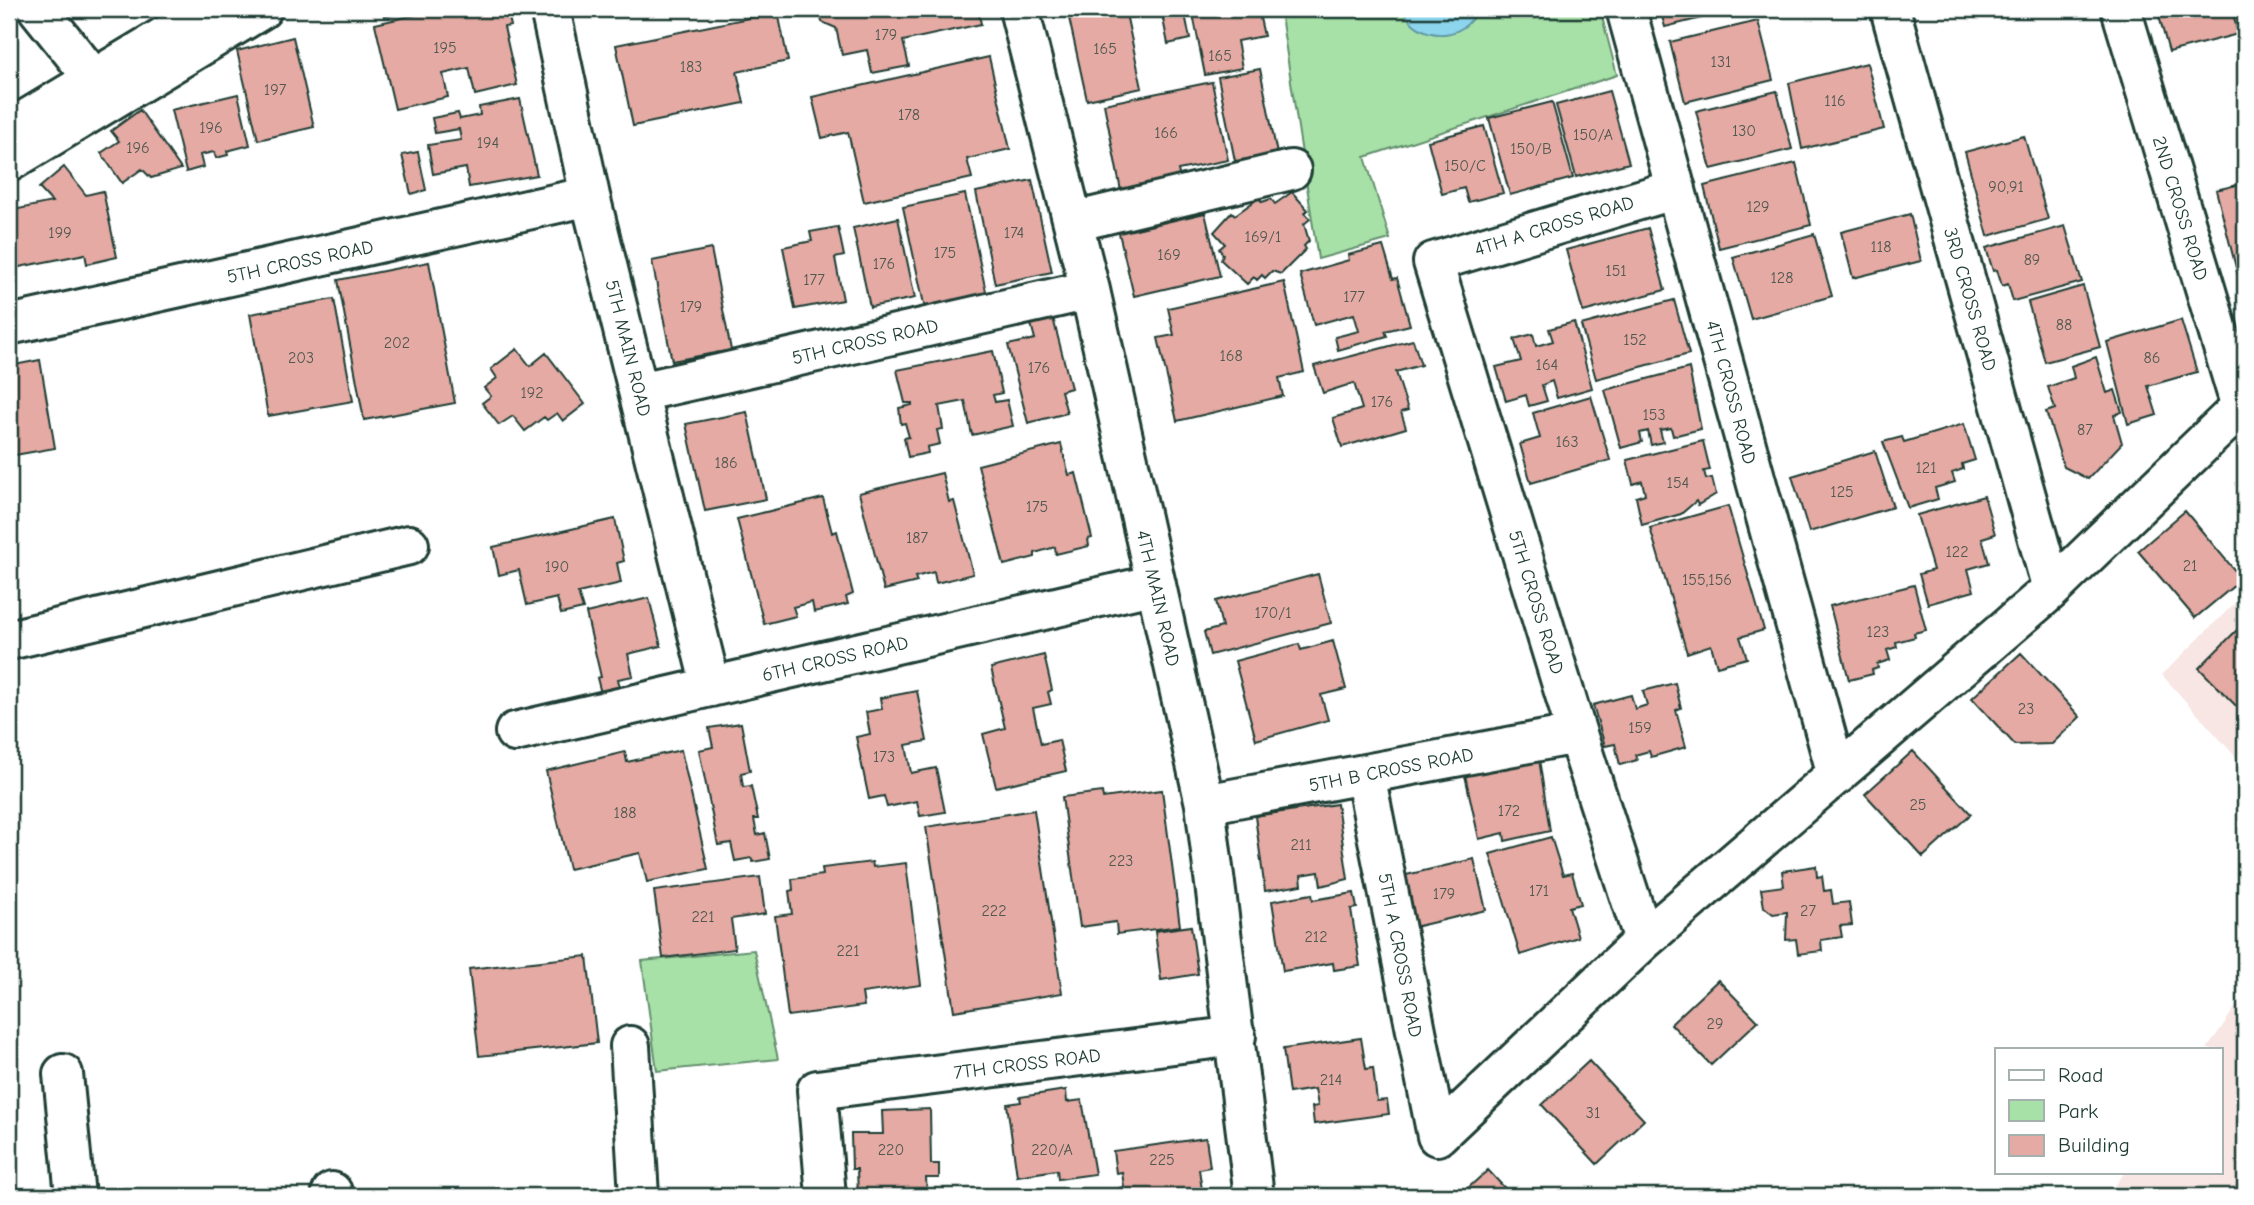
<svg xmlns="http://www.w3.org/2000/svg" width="2254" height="1205" font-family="'Comic Neue',sans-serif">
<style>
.built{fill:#f7e6e3}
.green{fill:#a7e1a7;stroke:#638f6e;stroke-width:2}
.water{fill:#8cd5ed;stroke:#6098a3;stroke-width:2}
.building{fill:#e4aaa3;stroke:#1f3d34;stroke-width:2}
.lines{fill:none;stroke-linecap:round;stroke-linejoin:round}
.minor-casing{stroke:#1f3d34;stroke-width:44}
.minor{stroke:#fff;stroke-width:38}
.labels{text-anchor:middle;stroke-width:7;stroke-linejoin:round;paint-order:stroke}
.number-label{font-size:16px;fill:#505850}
.street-label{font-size:19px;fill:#1f3d34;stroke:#fff}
</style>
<rect width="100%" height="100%" fill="#fff"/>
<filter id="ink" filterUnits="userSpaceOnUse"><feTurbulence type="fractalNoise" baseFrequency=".0143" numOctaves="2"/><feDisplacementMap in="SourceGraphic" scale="14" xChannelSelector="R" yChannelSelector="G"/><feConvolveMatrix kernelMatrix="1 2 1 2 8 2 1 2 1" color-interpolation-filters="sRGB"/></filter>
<g filter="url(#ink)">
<path class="built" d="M2245,593V767L2162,675Z
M2245,993V1196H2108L2125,1172H2221V1049H2207Z"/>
<path class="green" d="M1280,9H1600L1617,75L1365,157L1390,239L1318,259Z
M754,950L778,1059L657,1071L642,961Z"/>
<path class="water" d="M1403,9H1477C1465,43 1416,42 1403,9Z"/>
<path class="building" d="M382,9H412V10L384,17Z
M442,9H507L511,26L504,27L517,85L475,95L469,68L443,74L448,97L395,109L375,24Z
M819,9H978L981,24L903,41L909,66L872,73L867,50L842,55L836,28L822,22Z
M1067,9H1125L1142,88L1087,100Z
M1161,9H1184L1190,39L1168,44Z
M1192,9H1258L1264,36L1237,41L1242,68L1205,75Z
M1660,9H1738L1665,27Z
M2157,9H2232L2238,34L2169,52Z
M2238,9H2245V24L2242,25Z
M778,12L788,61L737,72L744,103L633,126L616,45Z
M1758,21L1773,80L1685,102L1670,42Z
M293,37L314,127L258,140L237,51Z
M989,57L1010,149L967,159L972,178L864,202L848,132L822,138L812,97Z
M1867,63L1884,129L1802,149L1789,83Z
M1260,69L1277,154L1235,161L1218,77Z
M1212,82L1228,160L1178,170L1180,179L1121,191L1104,104Z
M1609,91L1629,163L1576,177L1556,105Z
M1777,91L1792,149L1711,169L1696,111Z
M238,94L250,145L227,151L228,155L216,158L214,152L200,155L203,167L186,172L171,110Z
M520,99L537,175L469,187L466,168L433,174L428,145L461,140L459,129L435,133L432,118L458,113L460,119L480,115L479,107Z
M1552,102L1573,178L1510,195L1489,118Z
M140,110L181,169L151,178L142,169L122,183L101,153L119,141L111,131Z
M1484,126L1503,193L1468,202L1464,188L1442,194L1428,141Z
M2024,136L2048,219L1988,236L1965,152Z
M418,152L426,190L411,194L402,155Z
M1796,163L1811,225L1719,248L1704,186Z
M64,167L86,195L103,191L117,257L87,264L85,254L9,269V211L52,202L39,188Z
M1032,180L1052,272L995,284L976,192Z
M2245,183V290L2242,291L2216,190Z
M1292,192L1308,210L1304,213L1310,219L1304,224L1309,241L1304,246L1306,249L1281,274L1272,271L1265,278L1262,275L1257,280L1254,277L1247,284L1221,260L1223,254L1219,249L1225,244L1214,232L1232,212L1235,215L1259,198L1262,202L1271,199L1275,204Z
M965,194L987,296L925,309L903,207Z
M1205,213L1220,276L1134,296L1119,233Z
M1910,214L1921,261L1853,278L1841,232Z
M898,218L915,298L870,307L853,228Z
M2065,226L2082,282L2013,301L2008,284L2002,286L1997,270L1993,271L1986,248Z
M838,227L844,256L835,258L843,300L795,309L783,247L812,241L810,232Z
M1648,228L1665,290L1583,312L1566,250Z
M1814,234L1832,296L1751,319L1733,257Z
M1383,246L1393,279L1397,278L1410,325L1385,331L1387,336L1338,350L1335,337L1359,331L1354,314L1314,325L1300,274L1349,260L1348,255Z
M711,249L731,350L672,361L652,261Z
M429,262L455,403L364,420L338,280Z
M1284,282L1304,372L1279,378L1283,396L1177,421L1158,338L1174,335L1168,308Z
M2083,286L2100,347L2045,362L2028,302Z
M334,299L353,401L268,416L250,314Z
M1674,300L1689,354L1596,379L1581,325Z
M1053,318L1071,388L1061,391L1067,413L1028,423L1008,345L1035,339L1031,324Z
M2181,320L2197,372L2148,386L2157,415L2128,424L2107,342Z
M1574,322L1592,388L1557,398L1552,381L1542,385L1547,401L1529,406L1526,395L1506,401L1496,367L1521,361L1514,339L1533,334L1536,346L1553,341L1549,329Z
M1413,340L1421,365L1396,372L1408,410L1401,412L1406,428L1342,447L1333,418L1362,409L1354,383L1323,393L1314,366Z
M517,349L530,366L546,353L585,404L563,421L557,413L547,420L544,417L525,431L513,416L499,425L482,403L491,396L484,388L497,378L491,369Z
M993,351L1002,393L993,395L995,402L1007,400L1013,426L972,435L965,401L939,406L943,429L937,430L940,444L927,447L928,453L908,457L904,438L909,437L905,423L901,424L899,408L912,405V403H905L897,370Z
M2096,357L2107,393L2115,390L2122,412L2114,415L2122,443L2088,479L2064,467L2046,412L2055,409L2048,387L2074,378L2071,366Z
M40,360L55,448L9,456V366Z
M1689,368L1701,429L1673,436L1671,428L1660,430L1663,442L1651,445L1648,431L1640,433L1642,442L1621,448L1605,390Z
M1591,396L1610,460L1531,483L1520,444L1540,438L1533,413Z
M747,412L766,499L705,511L686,424Z
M1964,424L1975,460L1962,464L1963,469L1952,473L1955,482L1935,488L1938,499L1908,508L1883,442L1902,437L1904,442Z
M1703,441L1710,470L1704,471L1706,479L1712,478L1716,494L1698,505L1696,501L1681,514L1642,525L1636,497L1645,494L1642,481L1633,484L1627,460Z
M1061,444L1069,475L1076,473L1092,538L1088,539L1089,546L1056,554L1055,547L1035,553V557L1004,565L978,465Z
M1875,451L1893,507L1809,532L1792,476Z
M942,473L949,502L954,501L973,574L936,583L934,572L915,577L917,582L884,590L859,493Z
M1984,496L1995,534L1982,538L1989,563L1968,569L1974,591L1928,604L1919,574L1933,570L1917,515Z
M823,498L832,533L837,531L853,594L846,597L848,604L814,612L812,602L793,607L796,616L764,624L737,519Z
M1728,506L1764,630L1740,637L1747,658L1717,666L1711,645L1687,653L1650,528Z
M2185,511L2242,579L2195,618L2138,551Z
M615,519L624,561L617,563L621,583L578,593L583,609L561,614L557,598L527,605L519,570L499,575L493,547Z
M1318,574L1331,623L1210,655L1204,632L1222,627L1216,601Z
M1914,585L1926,630L1914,633L1915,637L1896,642L1897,647L1887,650L1890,660L1877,664L1878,668L1872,670L1873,674L1849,680L1830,606Z
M649,598L661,646L628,654L633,676L618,679L621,692L602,697L597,678L601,677L586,613Z
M2245,622V715L2199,668Z
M1333,641L1346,689L1321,695L1328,720L1256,740L1235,661L1299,644L1301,650Z
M2021,653L2080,717L2052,744L2015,745L1972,698Z
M1044,655L1052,690L1048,692L1051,704L1033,708L1041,744L1059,740L1066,771L996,787L983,734L1005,728L991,668Z
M1675,683L1681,708L1676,710L1686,747L1651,757L1649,751L1635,755L1637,760L1620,765L1615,744L1605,746L1593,705L1631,695L1635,709L1647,705L1643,691Z
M917,691L927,741L906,745L911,773L936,768L945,812L920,816L917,801L887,807L884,796L869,799L856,737L870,734L866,712L882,709L880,698Z
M741,723L750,771L741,773L743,787L751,786L758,819H754L757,835L765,833L770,859L753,862L751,858L735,861L731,843L718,845L699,750L713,747L709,728Z
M681,750L708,869L647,882L640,853L569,869L546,771L625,752L627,762Z
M1913,751L1971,814L1923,857L1865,794Z
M1539,759L1550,831L1505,841L1504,833L1479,839L1465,775Z
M1162,790L1180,926L1117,934L1116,922L1080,927L1062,797L1102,792L1103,798Z
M1337,804L1348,879L1321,886L1319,872L1301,875L1302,885L1265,891L1255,816Z
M1034,810L1062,993L954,1011L926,827Z
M1551,837L1563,875L1572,873L1581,904L1569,907L1578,937L1520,955L1490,854Z
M1474,859L1486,910L1414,927L1402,876Z
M872,862L873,867L906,863L921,985L862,993L864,1006L788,1016L775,916L792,914L789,891L793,890L792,879L823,875L822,868Z
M1816,866L1817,877L1822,876L1824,891L1831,890L1833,904L1849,902L1852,925L1840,926L1842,937L1821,940L1822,951L1798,954L1796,939L1786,940L1787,912L1773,914L1764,907L1761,889L1784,886L1782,871Z
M760,877L765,914L731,919L735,949L663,958L654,891Z
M1354,893L1357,908L1351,909L1360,966L1334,970L1333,963L1283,971L1272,901L1312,894L1313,900Z
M1191,926L1198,974L1161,980L1155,931Z
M587,956L597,1043L479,1056L469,969Z
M1718,980L1758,1021L1711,1065L1671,1024Z
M1361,1038L1366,1069L1373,1068L1377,1101L1387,1100L1389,1114L1314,1124L1312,1107L1318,1106L1315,1089L1289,1093L1283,1049Z
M1589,1061L1644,1120L1597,1164L1542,1105Z
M1066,1090L1067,1102L1082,1100L1095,1174L1058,1179L1057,1170L1017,1176L1007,1104L1021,1102L1020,1097Z
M930,1109L931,1164H939V1178H926L927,1194L858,1196L857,1169H852L851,1134H883L882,1111Z
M1206,1138L1210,1167L1199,1169L1202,1190L1191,1192V1196H1120L1119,1188L1124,1187L1122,1172L1116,1173L1113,1151Z
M1488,1170L1512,1196H1475L1468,1188Z"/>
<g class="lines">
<defs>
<path id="minor" d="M38,9L94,79
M550,9L590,196L711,687
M1019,9L1090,290L1205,804L1254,1196
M1626,9L1837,775
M1890,9L2052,589
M2121,9L2241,407
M22,122L210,9
M9,162L262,9
M1073,222L1291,170
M9,325L590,196
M640,392L1090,290
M9,640L409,545
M515,732L1156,584
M1365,774L1437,1136
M1205,804L1577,734
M1644,940L1577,734L1433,262L1676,189
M630,1046L639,1196
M63,1074L75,1196
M1437,1136L1644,940L2052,589L2245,403
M332,1192L333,1196
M826,1196L817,1090L1236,1036"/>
</defs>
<use href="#minor" class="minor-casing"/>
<use href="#minor" class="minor"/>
</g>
</g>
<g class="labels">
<g class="number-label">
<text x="886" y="40">179</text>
<text x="445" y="53">195</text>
<text x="1105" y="54">165</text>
<text x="1220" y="61">165</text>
<text x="1721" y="67">131</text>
<text x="691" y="72">183</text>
<text x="275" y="95">197</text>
<text x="1835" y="106">116</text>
<text x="909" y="120">178</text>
<text x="211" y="133">196</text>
<text x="1744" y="136">130</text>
<text x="1166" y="138">166</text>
<text x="1593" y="140">150/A</text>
<text x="488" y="148">194</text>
<text x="138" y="153">196</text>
<text x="1531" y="154">150/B</text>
<text x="1465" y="171">150/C</text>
<text x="2006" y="192">90,91</text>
<text x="1758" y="212">129</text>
<text x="60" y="238">199</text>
<text x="1014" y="238">174</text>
<text x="1263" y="242">169/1</text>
<text x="1881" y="252">118</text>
<text x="945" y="258">175</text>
<text x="1169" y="260">169</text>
<text x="2032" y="265">89</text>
<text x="884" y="269">176</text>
<text x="1616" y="276">151</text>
<text x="1782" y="283">128</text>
<text x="814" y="285">177</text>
<text x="1354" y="302">177</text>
<text x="691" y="312">179</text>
<text x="2064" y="330">88</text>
<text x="1635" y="345">152</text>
<text x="397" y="348">202</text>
<text x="1231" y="361">168</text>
<text x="301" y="363">203</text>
<text x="2152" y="363">86</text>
<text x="1547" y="370">164</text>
<text x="1039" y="373">176</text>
<text x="532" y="398">192</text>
<text x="1382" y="407">176</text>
<text x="1654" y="420">153</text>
<text x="2085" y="435">87</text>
<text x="1567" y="447">163</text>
<text x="726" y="468">186</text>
<text x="1926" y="473">121</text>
<text x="1678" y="488">154</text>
<text x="1842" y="497">125</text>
<text x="1037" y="512">175</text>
<text x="917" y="543">187</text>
<text x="1957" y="557">122</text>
<text x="2190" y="571">21</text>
<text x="557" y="572">190</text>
<text x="1707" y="585">155,156</text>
<text x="1273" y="618">170/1</text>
<text x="1878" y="637">123</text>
<text x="2026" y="714">23</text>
<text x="1640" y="733">159</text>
<text x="884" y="762">173</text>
<text x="1918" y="810">25</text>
<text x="1509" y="816">172</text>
<text x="625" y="818">188</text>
<text x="1301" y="850">211</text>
<text x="1121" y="866">223</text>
<text x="1539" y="896">171</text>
<text x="1444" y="899">179</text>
<text x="994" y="916">222</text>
<text x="1808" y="916">27</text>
<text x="703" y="922">221</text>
<text x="1316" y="942">212</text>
<text x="848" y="956">221</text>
<text x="1715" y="1029">29</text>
<text x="1331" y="1085">214</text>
<text x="1593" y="1118">31</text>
<text x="891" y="1155">220</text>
<text x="1052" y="1155">220/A</text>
<text x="1162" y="1165">225</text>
</g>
<g class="street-label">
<text transform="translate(2181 208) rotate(73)" y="7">2ND CROSS ROAD</text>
<text transform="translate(1554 225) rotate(-17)" y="7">4TH A CROSS ROAD</text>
<text transform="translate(300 261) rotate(-12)" y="7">5TH CROSS ROAD</text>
<text transform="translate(1971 299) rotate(74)" y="7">3RD CROSS ROAD</text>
<text transform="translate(865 341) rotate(-13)" y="7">5TH CROSS ROAD</text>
<text transform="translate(629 348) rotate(76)" y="7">5TH MAIN ROAD</text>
<text transform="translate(1732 392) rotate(75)" y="7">4TH CROSS ROAD</text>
<text transform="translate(1159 598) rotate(77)" y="7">4TH MAIN ROAD</text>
<text transform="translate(1537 602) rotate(73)" y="7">5TH CROSS ROAD</text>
<text transform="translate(835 658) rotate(-13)" y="7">6TH CROSS ROAD</text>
<text transform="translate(1391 769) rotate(-11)" y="7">5TH B CROSS ROAD</text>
<text transform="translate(1401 955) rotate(79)" y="7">5TH A CROSS ROAD</text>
<text transform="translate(1027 1063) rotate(-7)" y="7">7TH CROSS ROAD</text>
</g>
</g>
<rect width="2254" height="1205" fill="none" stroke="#fff" stroke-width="35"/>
<rect x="18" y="18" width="2219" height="1170" fill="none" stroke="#1f3d34" stroke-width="2.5" filter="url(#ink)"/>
<rect x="1995" y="1048" width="228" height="126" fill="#ffffff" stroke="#a5b1ae" stroke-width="2"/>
<rect x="2009" y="1070" width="35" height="10" fill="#ffffff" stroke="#a5b1ae" stroke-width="2"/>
<text x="2058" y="1082" font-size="21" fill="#1f3d34">Road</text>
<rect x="2009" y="1100" width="35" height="21" fill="#a7e1a7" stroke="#a5b1ae" stroke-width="2"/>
<text x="2058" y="1118" font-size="21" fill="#1f3d34">Park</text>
<rect x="2009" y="1135" width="35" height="21" fill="#e4aaa3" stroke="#a5b1ae" stroke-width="2"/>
<text x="2058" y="1152" font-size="21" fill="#1f3d34">Building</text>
</svg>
